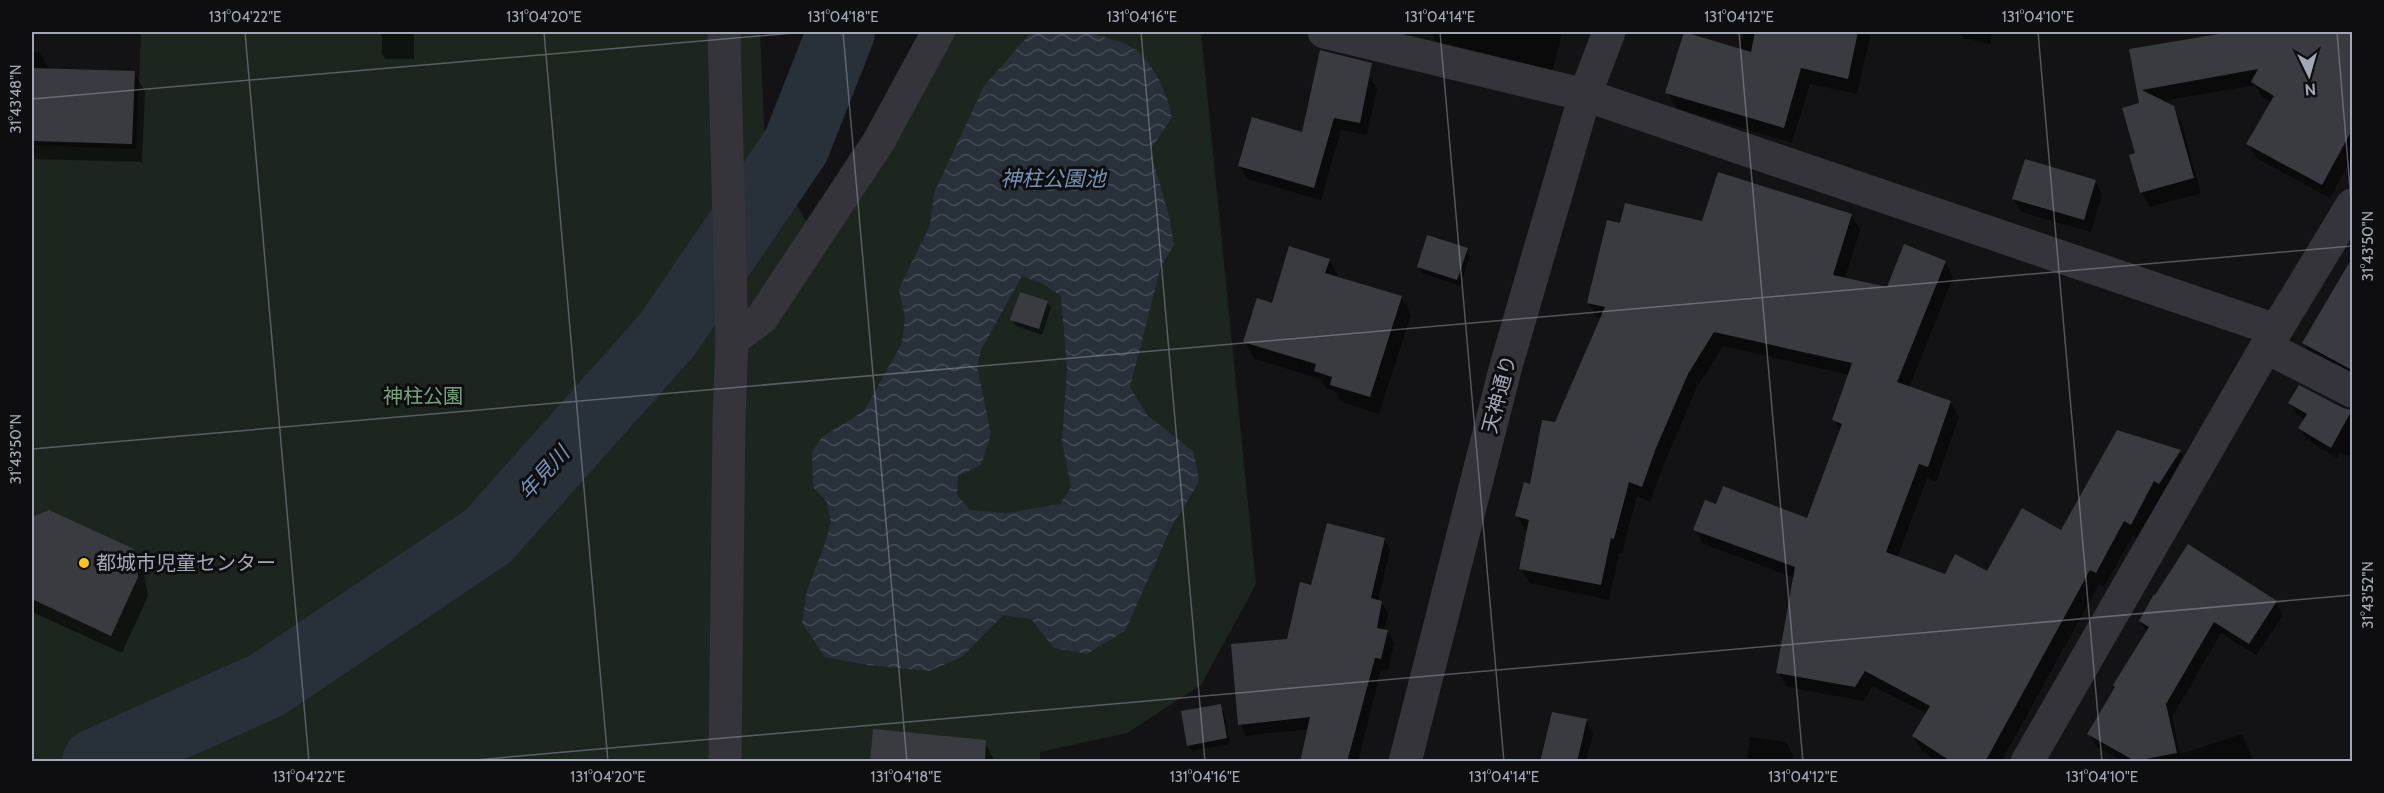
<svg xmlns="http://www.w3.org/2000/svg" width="2384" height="793" font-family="Cabin,'Noto Sans JP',sans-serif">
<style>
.green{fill:#1d251f}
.water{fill:url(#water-waves);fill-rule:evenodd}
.shadow{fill:#0007}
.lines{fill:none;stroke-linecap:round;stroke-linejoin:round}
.river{stroke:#28303a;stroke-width:68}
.building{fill:#3a3b40}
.minor{stroke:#34343a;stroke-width:33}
.tertiary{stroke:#34343a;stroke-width:33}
.ticks{fill:none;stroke:#a3a8b7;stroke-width:1.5;stroke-opacity:0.45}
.poi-dot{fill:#ffc821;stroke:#0e0e10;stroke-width:2}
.labels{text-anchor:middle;stroke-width:6;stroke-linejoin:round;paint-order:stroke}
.street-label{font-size:20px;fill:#a3a8b7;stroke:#0e0e10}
.park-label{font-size:20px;fill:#79a37f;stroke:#0e0e10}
.poi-label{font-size:20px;fill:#a3a8b7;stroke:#0e0e10;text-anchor:start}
.water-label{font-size:21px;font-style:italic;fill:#7792b5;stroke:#0e0e10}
.neatline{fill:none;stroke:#a3a8b7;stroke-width:2}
.ticks-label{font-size:15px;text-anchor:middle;fill:#a3a8b7}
</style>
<defs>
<pattern id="water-waves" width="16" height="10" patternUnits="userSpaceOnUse" patternTransform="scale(1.5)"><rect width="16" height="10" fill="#28303a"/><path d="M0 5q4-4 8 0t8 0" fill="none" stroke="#444b54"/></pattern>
</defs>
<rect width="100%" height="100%" fill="#131315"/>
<path class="green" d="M141,32H760L765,144L811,231L925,32H1201L1256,584L1201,685L1127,733L1040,752V762H32V145L136,149Z"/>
<path class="water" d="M1088,32C1102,37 1121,40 1133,48C1154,63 1168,94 1172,118L1150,150L1169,216L1174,245L1161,266L1130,387L1147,415L1194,452L1199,482L1172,526L1125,631L1087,654L1054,648L1031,619L1003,615L962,657L929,671L868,665L825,657L802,623L807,591L825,543L831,523L827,502L813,487L812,452L822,437L864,411L902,343L905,318L899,289L930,225L934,193L984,86L1030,34ZM1022,276L1043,284L1061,296L1067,369L1062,441L1071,487L1060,504L1007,513L970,510L957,495L958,476L981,465L991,434L977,366L981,350Z"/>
<path class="shadow" d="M382,32H414V59H385L382,53Z
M1431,32H1562L1553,70L1438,44Z
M1744,32H1871L1857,94L1810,84L1792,143L1676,108L1667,92L1740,50Z
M1959,32H1992L1990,44L1963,38Z
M2240,32H2352V157L2330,198L2256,158L2248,144L2272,103L2261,96L2255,85L2162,101L2173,107L2181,122L2201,193L2150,207L2142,193L2131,156L2137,154L2141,104L2131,50Z
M32,52H39L50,70L134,73L145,91L142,162L32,159Z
M1369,75L1377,88L1367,135L1341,130L1321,200L1247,179L1240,166L1304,134Z
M2095,182L2102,194L2091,232L2021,212L2014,199Z
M1851,215L1860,230L1845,278L1887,289L1945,262L1953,277L1909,388L1950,402L1959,417L1936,482L1927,478L1897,558L1945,576L1988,573L2062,533L2180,451L2188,466L2139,539L2133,535L2104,587L2099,584L2001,762H1938L1922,751L1913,736L1927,714L1873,686L1864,701L1787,687L1778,672L1795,578L1704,544L1695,529L1717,506L1808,520L1840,431L1834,420L1850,375L1723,346L1696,389L1664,464L1650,502L1637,496L1622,553H1619L1609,600L1530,583L1521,568L1528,532L1526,531L1517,516L1602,319L1597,318L1588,303L1621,225L1703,223Z
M1467,249L1470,255L1460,286L1422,273L1418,267Z
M1329,260L1339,277L1401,297L1411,315L1379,414L1341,402L1335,391L1326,388L1321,379L1255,359L1245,342L1273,305Z
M2339,285L2352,293V378L2311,356L2304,343Z
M1047,302L1051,308L1042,335L1016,326L1012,320Z
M2290,403L2352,416V456L2340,453L2337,458L2306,439L2300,428L2305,419L2296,414Z
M49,512L133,550L143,569L148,596L122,653L32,612V518Z
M1384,539L1390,550L1378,601L1381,602L1388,614L1384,631H1387L1394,643L1388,670L1381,669L1358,762H1302L1309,729L1246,736L1240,724L1288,640L1312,586Z
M2276,602L2283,615L2256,655L2221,633L2172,717L2180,754L2242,734L2254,762H2123L2096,746L2089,734L2147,633L2140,621Z
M1220,706L1224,712L1230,744L1192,751L1188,745Z
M1553,714L1586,721L1593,733L1586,762H1539Z
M1750,737L1786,742L1793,755L1792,762H1747Z
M984,741L995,762H871Z"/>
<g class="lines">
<path class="river" d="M96,762L267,685L488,536L667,335L796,146L841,32"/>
</g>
<path class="building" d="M1684,32L1751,52L1755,32H1858L1848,79L1801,68L1784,128L1665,93Z
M2231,32H2352V130L2322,185L2246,144L2274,96L2251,82L2258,69L2142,90L2174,106L2194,178L2140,193L2129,155L2135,153L2122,108L2139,103L2129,49Z
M1320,50L1372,63L1360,123L1334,118L1314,188L1238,166L1252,117L1302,132Z
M32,68L135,71L132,144L32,141Z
M2025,159L2096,180L2084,220L2012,199Z
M1718,172L1852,214L1833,275L1887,287L1904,244L1946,261L1897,382L1951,401L1928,467L1919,464L1886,552L1945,574L1955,554L1987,571L2022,508L2061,530L2117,430L2181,450L2159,484L2154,481L2131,525L2124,521L2096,573L2090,570L1985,762H1952L1912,736L1930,706L1865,671L1855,687L1776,673L1795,567L1693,530L1705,500L1716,504L1723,486L1807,518L1842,424L1832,420L1852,363L1714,332L1688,374L1656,448L1642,487L1629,482L1614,539L1611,538L1601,585L1519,569L1529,520L1515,516L1524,482L1530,484L1542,420L1555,422L1605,307L1587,303L1607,220L1620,223L1625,203L1702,221Z
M1427,235L1468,248L1457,280L1417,267Z
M1289,246L1330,259L1325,273L1402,296L1370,397L1330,385L1332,377L1314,371L1316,364L1243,342L1257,298L1272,303Z
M2352,258V370L2302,343Z
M1020,292L1048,301L1039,329L1010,320Z
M2299,385L2343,408L2352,410L2331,448L2298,428L2307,414L2288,403Z
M49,510L134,549L138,577L111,636L32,599V517Z
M1327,523L1385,538L1371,598L1382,601L1377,628L1388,630L1381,659L1375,658L1347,762H1300L1310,717L1238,725L1231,644L1287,639L1300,582L1311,585Z
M2188,544L2277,601L2249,644L2214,622L2166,704L2177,753L2135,761L2087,734L2115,687L2113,685L2149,627L2139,621L2154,594L2155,595Z
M1221,704L1227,738L1187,746L1181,711Z
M1552,712L1587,719L1577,762H1540Z
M873,729L986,740L985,762H870Z"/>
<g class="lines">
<path class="minor" d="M724,32L732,340L729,419L725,762
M1324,32L1585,95L2276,330
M732,340L762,318L879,141L938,32
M2266,347L2352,391
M2027,762L2266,347L2352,205"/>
<path class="tertiary" d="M1405,762L1506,366L1585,95L1609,32"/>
</g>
<path class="ticks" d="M245,32L309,762M544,32L608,762M843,32L907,762M1141,32L1205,762M1440,32L1504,762M1739,32L1803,762M2038,32L2102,762M2337,32L2352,212M32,99L804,32M32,449L2352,246M452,762L2352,595"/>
<circle class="poi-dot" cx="84" cy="563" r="6"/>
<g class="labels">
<g class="street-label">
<text transform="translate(1499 394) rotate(-75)" y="7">天神通り</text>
</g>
<g class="park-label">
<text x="423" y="403">神柱公園</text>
</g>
<g class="poi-label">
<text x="96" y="570">都城市児童センター</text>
</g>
<g class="water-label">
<text x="1053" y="186">神柱公園池</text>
<text transform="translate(544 473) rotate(-48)" y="7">年見川</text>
</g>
</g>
<rect width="2384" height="793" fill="none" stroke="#0e0e10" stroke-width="66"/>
<g transform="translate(2309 75) rotate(175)" stroke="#0e0e10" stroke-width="4.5" paint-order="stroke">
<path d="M0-4.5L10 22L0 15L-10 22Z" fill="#a3a8b7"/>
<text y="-9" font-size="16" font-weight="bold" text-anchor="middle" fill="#a3a8b7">N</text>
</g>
<rect x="33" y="33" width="2318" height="727" class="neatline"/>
<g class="ticks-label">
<text x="245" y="22">131°04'22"E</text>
<text x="544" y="22">131°04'20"E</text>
<text x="843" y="22">131°04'18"E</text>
<text x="1142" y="22">131°04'16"E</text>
<text x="1440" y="22">131°04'14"E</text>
<text x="1739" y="22">131°04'12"E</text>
<text x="2038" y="22">131°04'10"E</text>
<text transform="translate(16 99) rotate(-90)" y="5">31°43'48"N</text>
<text transform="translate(2368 246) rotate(-90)" y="5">31°43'50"N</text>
<text transform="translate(16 449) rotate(-90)" y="5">31°43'50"N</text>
<text transform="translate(2368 595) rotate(-90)" y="5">31°43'52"N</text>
<text x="309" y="782">131°04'22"E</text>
<text x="608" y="782">131°04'20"E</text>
<text x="906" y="782">131°04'18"E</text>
<text x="1205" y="782">131°04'16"E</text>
<text x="1504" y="782">131°04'14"E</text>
<text x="1803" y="782">131°04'12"E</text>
<text x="2102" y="782">131°04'10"E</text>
</g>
</svg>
